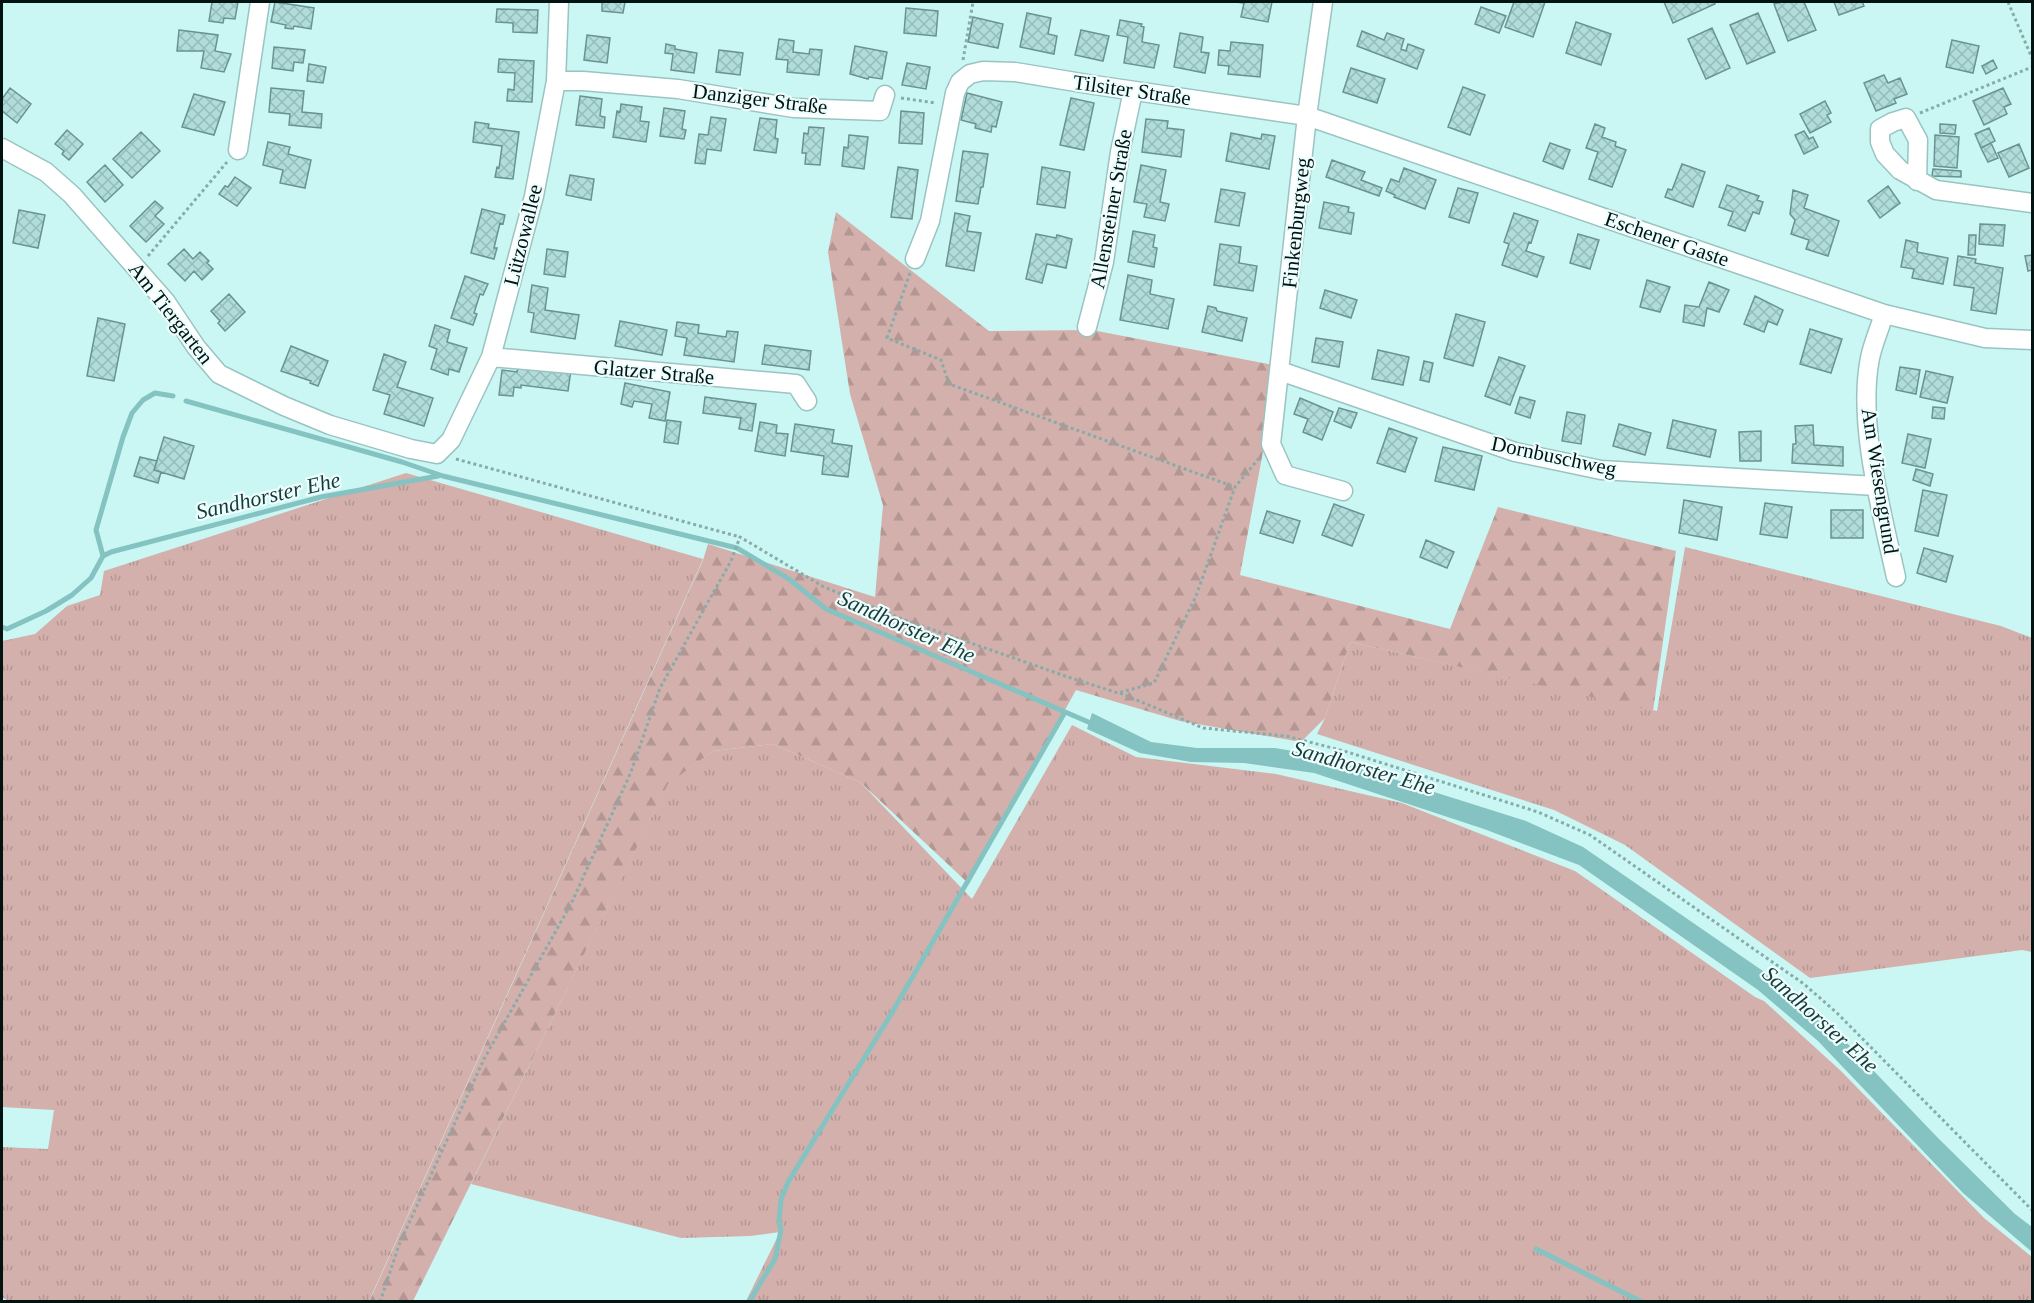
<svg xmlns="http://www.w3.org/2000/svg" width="2034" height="1303" font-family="'Times New Roman',serif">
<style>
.grass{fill:url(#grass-tufts)}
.forest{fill:url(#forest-firs)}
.water{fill:#84c3c1}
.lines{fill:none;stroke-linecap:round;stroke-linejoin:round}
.stream{stroke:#84c3c1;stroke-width:5}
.building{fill:url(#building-cross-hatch);stroke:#699391;stroke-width:1.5}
.street-casing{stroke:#99c4c2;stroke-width:21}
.path{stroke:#88aba9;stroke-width:3;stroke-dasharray:3 3;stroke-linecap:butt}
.street{stroke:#fff;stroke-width:18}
.labels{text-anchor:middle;stroke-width:4.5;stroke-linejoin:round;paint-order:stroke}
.street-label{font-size:21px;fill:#031312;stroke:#ecfefd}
.water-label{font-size:22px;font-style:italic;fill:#193938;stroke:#ecfefd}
</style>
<defs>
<pattern id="grass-tufts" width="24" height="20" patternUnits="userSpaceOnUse" patternTransform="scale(1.5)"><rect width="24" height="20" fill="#d3b0ac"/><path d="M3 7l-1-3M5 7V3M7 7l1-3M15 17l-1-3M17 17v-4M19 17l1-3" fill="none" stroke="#b49693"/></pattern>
<pattern id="forest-firs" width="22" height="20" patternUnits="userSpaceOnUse" patternTransform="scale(1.5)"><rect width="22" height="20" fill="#d3b0ac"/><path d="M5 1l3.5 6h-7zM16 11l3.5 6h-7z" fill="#b49693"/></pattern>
<pattern id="building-cross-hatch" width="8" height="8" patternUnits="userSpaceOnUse" patternTransform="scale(1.5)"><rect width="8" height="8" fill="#b0dcda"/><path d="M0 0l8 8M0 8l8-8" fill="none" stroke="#96bcba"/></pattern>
</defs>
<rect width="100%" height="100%" fill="#caf7f4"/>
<path class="grass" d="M406,473L703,559L369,1301L10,1302L2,1297V1147L48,1149L54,1110L2,1107V641L35,634L67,606L100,595L104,571Z
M1685,547L2001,626L2032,638V952L2022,950L1810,978L1625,845L1554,810L1317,734L1325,718L1350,642L1657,711Z
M1072,725L1136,757L1276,774L1402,803L1575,871L1755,997L1764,1001L1841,1071L1984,1218L2032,1257V1301H746L780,1232L750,1236L681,1238L471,1184L668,783L713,751L773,744L860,782L972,899Z"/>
<path class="forest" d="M836,212L989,331L1092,330L1279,366L1240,575L1450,629L1498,507L1676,551L1653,711L1350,642L1325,718L1301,742L1180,721L1076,690L969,884L860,782L773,744L713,751L668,784L413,1301L369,1302L703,560L708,544L875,597L883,505L850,394L828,252Z"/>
<path class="water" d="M1092,713L1151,742L1197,748H1275L1317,755L1526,821L1583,847L1789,989L1847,1043L1937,1137L2015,1214L2032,1227V1252L1963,1193L1818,1041L1758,990L1579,865L1484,829L1314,773L1244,763L1191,762L1140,753L1087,729Z"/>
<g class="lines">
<path class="stream" d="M186,401L402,462L443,476L737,548L789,579L826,609L1093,724
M103,556L96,530L123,437L132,413L143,400L155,393L173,396
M2,627L7,629L46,611L72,595L91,578L103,556L111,552L321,497L438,476
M1536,1249L1642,1302
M749,1302L775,1259L781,1230L779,1221L781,1199L788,1182L890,1016L1065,712"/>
</g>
<path class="building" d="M212,2H238L235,19L224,18L223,23L209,21Z
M275,2L314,8L311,29L294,26L293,29L285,28L286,25L271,22Z
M602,2H625L623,13L602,11Z
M1235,2H1272L1268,22L1241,17L1244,3Z
M1514,2H1545L1533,37L1505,27Z
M1664,2H1714L1715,4L1673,23Z
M1781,2H1804L1816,30L1788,41L1774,4Z
M1834,2H1862L1864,6L1839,15Z
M1481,7L1506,16L1499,33L1475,24Z
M906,8L938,11L936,36L904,33Z
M497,9L538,10L537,33L513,32V23L496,22Z
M1027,13L1051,18L1048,34L1057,36L1054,54L1020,47Z
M1758,13L1775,52L1747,64L1730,25Z
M973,17L1003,24L998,48L968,42Z
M1120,20L1142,24L1141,26L1144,27L1142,42L1159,45L1154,68L1124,63L1128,37L1117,35Z
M1576,22L1611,34L1601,65L1566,53Z
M1712,28L1730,68L1706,79L1688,39Z
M179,30L218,35L215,51L231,54L224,72L201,68L204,51H177Z
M1081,30L1109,36L1103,61L1075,55Z
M1362,31L1384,40L1387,33L1404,39L1401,49L1406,51L1408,44L1424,50L1417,69L1357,46Z
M1180,33L1203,37L1201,52L1209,53L1205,73L1174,67Z
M587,35L610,38L607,63L584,60Z
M779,39L794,41L793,52L809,54L810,49L822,50L819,75L787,72L788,60L776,59Z
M1952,40L1979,46L1973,73L1946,67Z
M1231,42L1263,45L1260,77L1228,74L1229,66L1218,65L1219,50L1230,51Z
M666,44L675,46V49L697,53L694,73L671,70L673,54L665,53Z
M855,46L887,52L882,79L869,77L868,79L850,74Z
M274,47L305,50L303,63L294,62L293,71L272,68Z
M719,50L743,53L740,75L716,72Z
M499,59L534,61L532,102L507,101L508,89L514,90L515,73L498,72Z
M1993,60L1997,68L1986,74L1982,66Z
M907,63L930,67L926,89L902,85Z
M309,64L326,67L323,83L307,81Z
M1351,68L1385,79L1377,103L1343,92Z
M1884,75L1888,83L1900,78L1907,94L1894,99L1896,103L1876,111L1864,83Z
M1463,87L1485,95L1470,135L1448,127Z
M10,88L31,104L17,123L2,111V99Z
M271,88L304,91L302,112L322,114L321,128L289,125L290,114L269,112Z
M2003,88L2011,104L2004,107L2007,114L1984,125L1973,101Z
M967,93L1002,102L996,127L992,126L991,132L975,128L976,124L961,120Z
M194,94L225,102L214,135L182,127Z
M580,96L602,99L600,116L605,117L604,128L576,125Z
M1071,98L1094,103L1084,150L1060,145Z
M1825,101L1831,113L1827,115L1831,122L1810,133L1800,114Z
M621,104L642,107L640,121L649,122L646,142L613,137L617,111L620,112Z
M664,108L685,111L682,129L686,130L684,139L660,136Z
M901,111L924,113L922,144L899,143Z
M711,117L726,119L721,151L707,149L705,164L695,163L699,134L708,135Z
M760,118L777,120L775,138L778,139L776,153L754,150Z
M1146,119L1168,121L1167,128L1184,130L1181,157L1142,152Z
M475,122L489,124L488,128L519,132L513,179L495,177L497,167L499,168L502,146L473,142Z
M1595,124L1605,128L1602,137L1616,142L1615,146L1626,150L1612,187L1589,179L1598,152L1586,148Z
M1940,124L1956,125L1955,134L1940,133Z
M809,127L824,128L820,165L805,164L806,153H802L804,133L808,134Z
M1989,128L1995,141L1981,148L1975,134Z
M67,130L83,144L69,160L62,154L64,151L55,144Z
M1804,131L1809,139L1813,137L1818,147L1804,154L1795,135Z
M141,132L160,151L132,178L113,159Z
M1231,133L1261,139L1262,134L1275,136L1269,169L1226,161Z
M849,135L868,137L864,169L842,166L844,147L848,148Z
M1935,135L1959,137L1957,168L1934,166Z
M268,142L290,147L288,154L311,160L305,188L280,183L283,170L263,165Z
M1550,143L1570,150L1563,169L1543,161Z
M1991,143L1998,158L1988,162L1981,148Z
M2019,144L2029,168L2009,177L1998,153Z
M963,151L988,154L983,187H981L978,204L956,201Z
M1332,160L1365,172L1361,180L1382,188L1379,196L1326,177Z
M1682,164L1705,172L1693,207L1665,197L1668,189L1672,190Z
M105,165L123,185L105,202L87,182Z
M1141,165L1166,170L1160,202L1169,204L1165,221L1144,217L1147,204L1134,202Z
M898,167L918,170L912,219L891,217Z
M1042,167L1070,172L1065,208L1037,204Z
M1404,168L1436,180L1425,209L1394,197L1395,195L1386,191L1391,179L1399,182Z
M1933,169L1961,171V177L1932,176Z
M570,175L594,179L591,200L566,195Z
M235,177L251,188L237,206L219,194L225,186L228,187Z
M1727,185L1759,196L1757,200L1763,202L1759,214L1753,212L1745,231L1728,225L1733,212L1719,207Z
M1888,186L1900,203L1880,218L1868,201Z
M1458,188L1478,193L1469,223L1449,217Z
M1221,189L1245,193L1239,226L1215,222Z
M1793,190L1808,195L1804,208L1839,221L1828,256L1806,249L1809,240L1791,234L1795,220L1790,214Z
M155,201L163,208L155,216L164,224L146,242L130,226Z
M1324,202L1349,207L1348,212L1354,213L1351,234L1319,228Z
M482,209L505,215L503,224L500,223L494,248H497L494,259L471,253Z
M19,210L45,215L38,248L13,243Z
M955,213L970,216L967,231L981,233L974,271L946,266Z
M1514,213L1538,221L1531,243L1529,242L1526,251L1544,257L1537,277L1502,265L1509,244L1504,242Z
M1980,224L2005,225L2003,246L1979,244Z
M1133,231L1155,235L1153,247L1157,248L1154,267L1128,262Z
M1036,234L1056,238L1057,235L1072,239L1066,268L1047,264L1042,283L1026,279Z
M1578,234L1599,240L1590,269L1570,263Z
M1969,235H1976L1975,255H1968Z
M1906,240L1918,243L1917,252L1948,258L1943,284L1912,278L1914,269L1901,267Z
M1220,244L1241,247L1239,263L1257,266L1253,291L1214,285Z
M184,249L193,259L200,252L209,261L207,263L213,269L202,280L194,271L185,281L168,264Z
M547,249L568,252L565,277L544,274Z
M2032,255V270L2028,271L2025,256Z
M1958,256L1976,259L1975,263L2003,268L1996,314L1971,310L1974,288L1954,285Z
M1128,275L1152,280L1150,294L1174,299L1168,329L1120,320Z
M465,276L488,284L483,295L480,294L474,313L477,314L473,325L451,318Z
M1647,280L1670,287L1660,312L1640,307Z
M1709,282L1729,290L1719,312L1707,308L1704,326L1683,322L1685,305L1699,307Z
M532,285L548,288L545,310L579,315L575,339L531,332L534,313L528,312Z
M1325,290L1357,300L1351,318L1320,308Z
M229,294L245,312L225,331L218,323L220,321L211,311Z
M1755,296L1783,310L1777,325L1768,321L1764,332L1744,324Z
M1208,306L1216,308L1217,311L1247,318L1242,341L1202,332Z
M1456,314L1485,322L1473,366L1444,358Z
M98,318L125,324L114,381L87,376Z
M620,321L667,330L662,355L615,346Z
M677,322L699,325L698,333L726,337L727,331L738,332L734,362L684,355L687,338L675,336Z
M435,325L450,330L447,342L467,348L459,372L449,369L448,375L431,369L437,349L429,346Z
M1810,329L1842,339L1831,373L1800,364Z
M1316,338L1343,342L1339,367L1312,362Z
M765,345L811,351L809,370L762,364Z
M291,346L328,361L318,386L310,383L311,381L281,371Z
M1378,350L1409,357L1403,385L1372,379Z
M384,354L406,362L397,387L433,398L424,426L384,414L390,395L373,390Z
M1499,357L1525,366L1510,405L1485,396Z
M1424,361L1433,363L1429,382L1420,380Z
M518,363L571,370L568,391L521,385V388L514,387L513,396L499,395L502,370L517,372Z
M1900,367L1920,370L1916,394L1896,390Z
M1926,371L1953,377L1947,403L1920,397Z
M625,383L670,392L665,421L649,418L652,404L634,401L632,407L621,404Z
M705,397L756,404L752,431L739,429L741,418L703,413Z
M1520,397L1535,401L1530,418L1515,413Z
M1300,398L1333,412L1322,440L1303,432L1308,419L1294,414Z
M1933,407L1945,408L1944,419L1932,418Z
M1339,408L1357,413L1351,428L1334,421Z
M1567,412L1585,415L1581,444L1562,441Z
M667,420L681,422L678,444L664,442Z
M1673,420L1716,430L1710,457L1667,448Z
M760,422L777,425L776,433L788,434L785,456L755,451Z
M795,424L834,430L832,443L852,446L848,477L822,474L824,456L791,451Z
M1619,424L1651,433L1645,455L1613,446Z
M1813,425L1814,445L1843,447V466L1792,463L1793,444H1796L1795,426Z
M1389,428L1417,438L1405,472L1377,463Z
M1761,431V461H1740L1739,432Z
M1908,434L1931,439L1925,468L1902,463Z
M164,437L194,446L184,479L154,470Z
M1443,447L1482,456L1474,490L1435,481Z
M140,457L157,461L154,470L161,472L158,483L134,476Z
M1916,469L1933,474L1930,486L1913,480Z
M1923,490L1947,495L1938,536L1915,531Z
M1684,500L1722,507L1717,540L1679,533Z
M1765,503L1792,507L1787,538L1760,534Z
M1334,504L1364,515L1352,546L1322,535Z
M1831,510H1863V538H1831Z
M1267,511L1300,521L1293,543L1260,533Z
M1426,540L1454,552L1447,568L1420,557Z
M1924,548L1953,556L1946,582L1917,573Z"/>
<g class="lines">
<defs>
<path id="street" d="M1323,2L1307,116L1271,444L1285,475L1343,491
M556,81H583L678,89L794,108L880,111L885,95
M2,148L46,172L72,195L166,302L196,347L219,374L284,406L330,425L411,449L437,454L451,440L491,357L534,196L556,81L559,2
M238,150L260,2
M1917,181L1918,140L1906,118L1893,122L1880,129V142L1885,154L1900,170L1936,190L2032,203
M915,259L930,221L955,93L960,82L970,74L983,71L1015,72L1094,85L1307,116L1884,314L1985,338L2032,340
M1884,314C1880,328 1873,343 1870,358C1857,423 1882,513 1896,577
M1087,327L1104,262L1120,152L1133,91
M491,357L796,384L807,401
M1280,371L1515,452L1601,470L1876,486"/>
</defs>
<use href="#street" class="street-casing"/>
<path class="path" d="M2008,2L2032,58
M963,60L973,2
M901,98L936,103
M1920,113L2032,67
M148,256L227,162
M910,273L887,338L941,360L949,384L1235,487
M456,459L740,537
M1120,693L1203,728L1286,736L1344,751L1538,812L1590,835L1804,984L1837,1013L2032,1210
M380,1302L399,1245L484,1059L571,904L631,772L660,688L731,561L740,537L824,587L902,619L1071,678L1118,693L1154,683L1196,596L1235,487L1260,457"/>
<use href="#street" class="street"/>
</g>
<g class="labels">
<g class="street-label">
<text transform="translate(1132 90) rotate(8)" y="7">Tilsiter Straße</text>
<text transform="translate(760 99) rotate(7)" y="7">Danziger Straße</text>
<text transform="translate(1111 209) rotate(-80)" y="7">Allensteiner Straße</text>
<text transform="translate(1296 223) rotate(-84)" y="7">Finkenburgweg</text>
<text transform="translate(523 235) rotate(-76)" y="7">Lützowallee</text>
<text transform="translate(1667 239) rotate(19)" y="7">Eschener Gaste</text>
<text transform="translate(171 313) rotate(52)" y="7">Am Tiergarten</text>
<text transform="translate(654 372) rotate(5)" y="7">Glatzer Straße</text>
<text transform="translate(1554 456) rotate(12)" y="7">Dornbuschweg</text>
<text transform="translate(1880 481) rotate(81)" y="7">Am Wiesengrund</text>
</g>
<g class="water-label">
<text transform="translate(268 495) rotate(-13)" y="8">Sandhorster Ehe</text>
<text transform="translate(907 626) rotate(24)" y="8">Sandhorster Ehe</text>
<text transform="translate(1364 767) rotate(16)" y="8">Sandhorster Ehe</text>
<text transform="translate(1821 1019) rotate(42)" y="8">Sandhorster Ehe</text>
</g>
</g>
<rect width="2034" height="1303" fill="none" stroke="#031312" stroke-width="6"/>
</svg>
